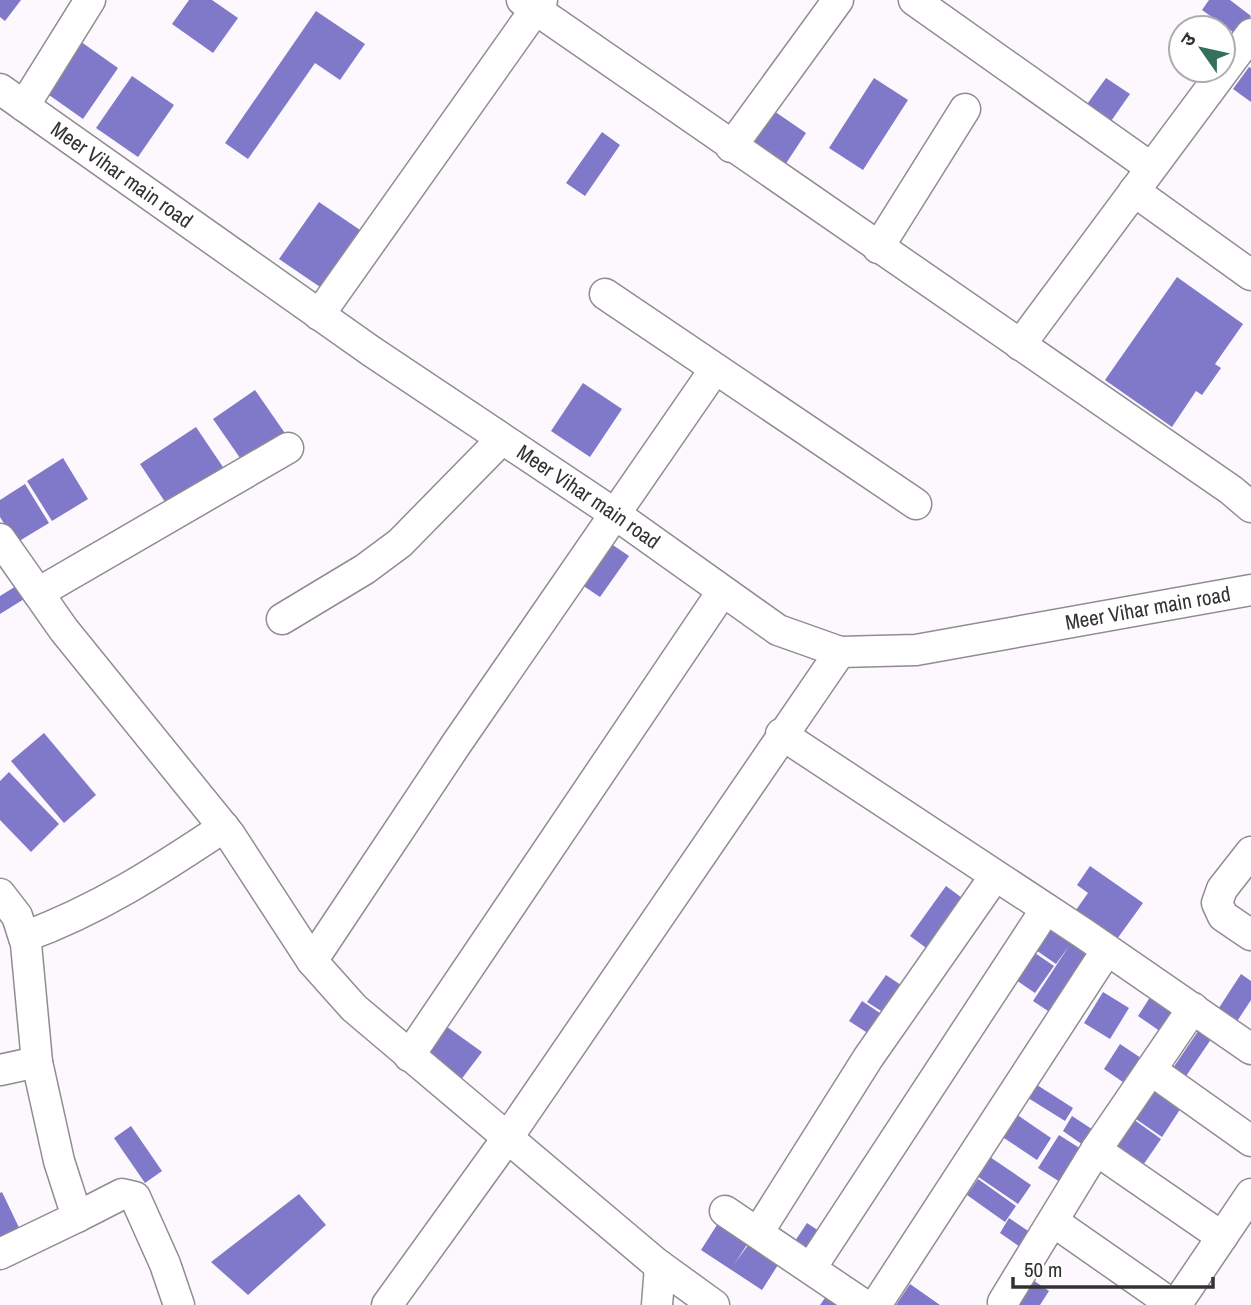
<svg xmlns="http://www.w3.org/2000/svg" width="1251" height="1305" font-family="'Archivo Narrow','Noto Sans Devanagari',sans-serif">
<style>
.building{fill:#8078c8}
.lines{fill:none;stroke-linecap:round;stroke-linejoin:round}
.street-casing{stroke:#908c92;stroke-width:33}
.street{stroke:#fff;stroke-width:30}
.labels{text-anchor:middle;stroke-width:6;stroke-linejoin:round;paint-order:stroke}
.street-label{font-size:21px;fill:#333134;stroke:#fff}
</style>
<rect width="100%" height="100%" fill="#fcf8fe"/>
<path class="building" d="M0,0H21L5,21L0,17Z
M189,0H212L238,18L213,53L172,24Z
M1209,0H1230L1251,16L1237,35L1202,10Z
M316,11L365,44L340,80L315,63L248,159L225,143Z
M77,39L118,68L83,119L42,90Z
M1249,67L1251,68V102L1233,89Z
M132,76L174,105L138,157L96,128Z
M874,78L908,100L863,170L829,148Z
M1106,78L1130,94L1109,124L1085,107Z
M774,111L806,133L785,165L752,144Z
M602,132L620,145L585,196L566,183Z
M319,202L363,232L323,289L279,259Z
M1177,277L1243,324L1215,364L1221,368L1202,395L1196,391L1172,427L1105,380Z
M583,383L622,409L590,457L551,431Z
M255,390L289,439L247,468L213,419Z
M196,427L227,473L171,511L140,464Z
M63,458L88,499L52,521L27,481Z
M25,484L49,523L16,543L0,517V500Z
M604,539L629,556L600,597L576,581Z
M21,583L29,596L0,614V596Z
M44,733L96,795L64,823L11,761Z
M9,772L59,824L31,852L0,820V781Z
M1090,866L1143,903L1112,946L1071,917L1088,893L1077,885Z
M946,886L969,903L933,953L910,936Z
M1053,921L1100,953L1057,1017L1033,1001L1069,946L1056,964L1033,948Z
M1032,951L1054,966L1035,993L1013,978Z
M1241,974L1251,981V1000L1234,1026L1215,1014Z
M886,975L907,989L889,1016L867,1002Z
M1154,991L1184,1011L1167,1036L1138,1016Z
M1103,992L1129,1008L1110,1039L1084,1023Z
M862,1001L889,1019L877,1039L849,1021Z
M436,1019L482,1052L457,1085L412,1052Z
M1205,1021L1218,1029L1184,1079L1171,1071Z
M1120,1044L1150,1064L1133,1089L1104,1069Z
M1034,1083L1073,1108L1065,1121L1025,1096Z
M1153,1089L1181,1108L1162,1137L1133,1117Z
M1013,1112L1051,1138L1037,1160L998,1134Z
M1072,1116L1104,1137L1093,1152L1063,1131Z
M1133,1119L1161,1139L1139,1171L1111,1151Z
M131,1126L162,1171L145,1183L114,1138Z
M1059,1135L1089,1154L1068,1187L1038,1168Z
M990,1157L1031,1185L1018,1204L977,1176Z
M978,1179L1016,1206L1005,1222L967,1195Z
M2,1192L24,1238L0,1249V1193Z
M299,1194L326,1225L248,1295L211,1262Z
M722,1217L752,1237L735,1263L754,1237L783,1257L762,1290L701,1250Z
M1009,1218L1040,1239L1030,1254L1000,1233Z
M807,1223L831,1239L817,1260L793,1244Z
M1027,1276L1049,1291L1040,1305H1021L1012,1299Z
M910,1284L940,1305H896Z
M832,1288L857,1305H820Z"/>
<g class="lines">
<defs>
<g id="street">
<path d="M522,0L1231,490L1251,507"/>
<path d="M914,0L1150,167"/>
<path id="s1" d="M0,89L371,351L615,514L778,630L840,652L916,650L1251,590"/>
<path d="M24,106L90,0"/>
<path d="M731,147L838,0"/>
<path d="M1134,191L1251,275"/>
<path d="M878,248L965,109"/>
<path d="M605,294L916,504"/>
<path d="M319,315L542,0"/>
<path d="M1020,345L1251,34"/>
<path d="M0,539L64,630L230,835L312,961L354,1008L656,1263L714,1305"/>
<path d="M38,593L288,448"/>
<path d="M282,619L365,569L400,543L502,439"/>
<path d="M781,734L1083,933L1251,1049"/>
<path d="M1251,852L1222,889L1217,903L1223,916L1251,935"/>
<path d="M0,894L17,916L26,944L37,1062L59,1161L77,1217L0,1254"/>
<path d="M24,937C98,910 158,871 224,827"/>
<path d="M312,961L457,743L715,369"/>
<path d="M409,1056L722,592"/>
<path d="M0,1070L37,1062"/>
<path d="M1151,1070L1251,1141"/>
<path d="M1096,1150L1222,1237"/>
<path d="M725,1211L864,1305"/>
<path d="M77,1217L122,1194L135,1197L165,1264L179,1305"/>
<path d="M1054,1222L1173,1305"/>
<path d="M759,1231L868,1058L995,876"/>
<path d="M811,1268L1046,909"/>
<path d="M1003,1302L1096,1150L1193,1008"/>
<path d="M387,1305L506,1140L840,652"/>
<path d="M657,1305L660,1266"/>
<path d="M876,1305L1107,950"/>
<path d="M1176,1305L1251,1194"/>
</g>
</defs>
<use href="#street" class="street-casing"/>
<use href="#street" class="street"/>
</g>
<g class="labels">
<g class="street-label">
<text dy="7" stroke="none"><textPath href="#s1" startOffset="149">Meer Vihar main road</textPath></text>
<text dy="7" stroke="none"><textPath href="#s1" startOffset="716">Meer Vihar main road</textPath></text>
<text dy="7" stroke="none"><textPath href="#s1" startOffset="1325">Meer Vihar main road</textPath></text>
</g>
</g>
<g transform="translate(1202 49) rotate(304)"><circle r="33" fill="#ffffff" stroke="#adadae" stroke-width="2"/>
<path d="M0-5L12 26L0 18L-12 26Z" fill="#33715d"/>
<text y="-10" font-size="19" font-weight="bold" text-anchor="middle" fill="#333134">उ</text>
</g>
<path d="M1013 1277v10h200v-10" fill="none" stroke="#333134" stroke-width="3.5"/>
<text x="1024" y="1277" font-size="21" fill="#333134" stroke="#ffffff" stroke-width="5" paint-order="stroke">50 m</text>
</svg>
